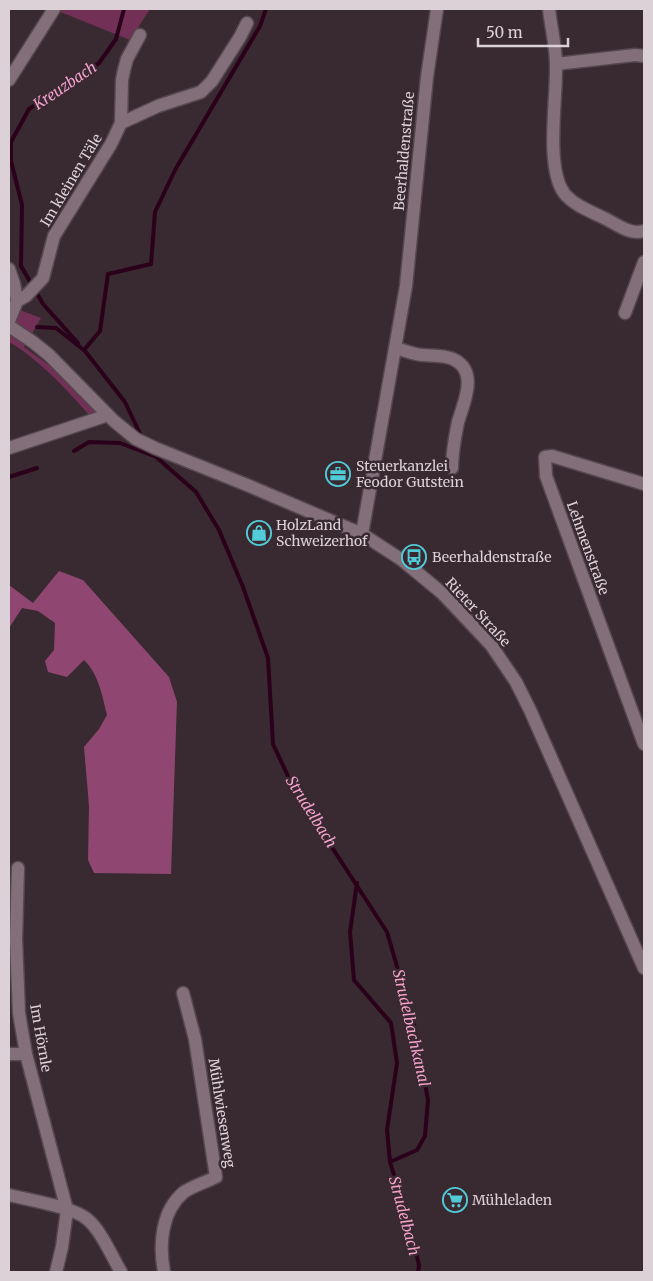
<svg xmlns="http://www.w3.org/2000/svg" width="653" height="1281" font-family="Merriweather,serif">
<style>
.green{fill:#723056}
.forest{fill:#8f4670}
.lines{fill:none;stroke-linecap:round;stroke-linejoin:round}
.stream{stroke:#2b001a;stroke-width:4}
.minor-casing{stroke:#55474e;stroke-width:15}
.tertiary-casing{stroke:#55474e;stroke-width:15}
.minor{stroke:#836f79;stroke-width:12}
.tertiary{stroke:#836f79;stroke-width:12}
.labels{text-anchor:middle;stroke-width:5;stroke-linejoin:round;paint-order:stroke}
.street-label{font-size:14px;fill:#dcd1d7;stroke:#392931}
.poi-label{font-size:14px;fill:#dcd1d7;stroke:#392931;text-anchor:start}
.water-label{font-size:15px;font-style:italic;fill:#f4a1cd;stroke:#392931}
</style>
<rect width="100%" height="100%" fill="#392931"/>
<path class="green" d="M53,9H150L130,40Z
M9,306L41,318L24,347L57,371L99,414L91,417C67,390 40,360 9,342Z"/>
<path class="forest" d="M59,571L83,580L169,677L177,702L171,874L94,873L88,860L89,806L84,747L99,729L107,715C102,695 99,675 84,660L67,677L48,672L45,661L54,650L55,623L38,611L22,608L9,628V585L33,603Z"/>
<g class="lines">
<path class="stream" d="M37,327L56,328L85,351L125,402L142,438
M78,343L43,304L21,266L22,205L11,161V142L29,109L99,63L116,39L124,9
M84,350L100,331L108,274L151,264L155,212L175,170L260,26L266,9
M74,451L89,442L120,443L154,456
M152,452L155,456L196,492L219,530L243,587L268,658L273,744L294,789L387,932L414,1025L428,1100L425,1136L417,1150L390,1162
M9,477L37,468
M357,883L350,932L354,980L391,1023L397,1063L387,1130L390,1162L411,1231L419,1265L418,1272"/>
<defs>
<path id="minor" d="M549,9C551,28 556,46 556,65C557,99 545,166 564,193C573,205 592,212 606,219C618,225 630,235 644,231
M556,64L635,55L644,56
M9,80L54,9
M121,123L158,106L201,92L212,81L240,37L247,23
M9,269L14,284L17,301L9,321
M17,301L26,296L43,278L54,236L111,144L121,123L122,80L124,70L127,59L140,35
M625,313L644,262
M396,348C405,351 413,354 422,355C433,356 443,355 453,359C479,371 464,402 458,422C455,437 452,453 452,468
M9,448L108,415
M644,484L552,456L545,457L546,476L644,744
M18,868L16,939L19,1013L26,1054L67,1210L62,1247L56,1272
M9,1054H26
M9,1195C28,1200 73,1207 87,1219C101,1230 112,1257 121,1272
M164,1272C159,1245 161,1211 184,1192C193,1186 206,1182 216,1177L195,1039L183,993"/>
<path id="tertiary" d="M9,326L33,342L49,355L114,421L136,439L155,448L247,485L362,534L402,560L442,593L491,645L516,682L530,710L644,968
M362,534L406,286L427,77L437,9"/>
</defs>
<use href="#minor" class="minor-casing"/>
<use href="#tertiary" class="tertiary-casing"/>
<use href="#minor" class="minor"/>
<use href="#tertiary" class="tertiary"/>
</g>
<defs>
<symbol id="office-ring" viewBox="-11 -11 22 22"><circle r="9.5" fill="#392931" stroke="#52cbd8" stroke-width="1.5"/><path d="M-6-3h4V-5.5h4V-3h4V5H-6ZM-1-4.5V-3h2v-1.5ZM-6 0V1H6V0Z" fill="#52cbd8"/></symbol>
<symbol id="shop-ring" viewBox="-11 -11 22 22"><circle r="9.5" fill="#392931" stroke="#52cbd8" stroke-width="1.5"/><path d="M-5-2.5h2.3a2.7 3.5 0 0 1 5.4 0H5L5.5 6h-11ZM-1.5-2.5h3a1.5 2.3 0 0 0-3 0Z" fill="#52cbd8"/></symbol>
<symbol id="bus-ring" viewBox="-11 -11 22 22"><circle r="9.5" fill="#392931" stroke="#52cbd8" stroke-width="1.5"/><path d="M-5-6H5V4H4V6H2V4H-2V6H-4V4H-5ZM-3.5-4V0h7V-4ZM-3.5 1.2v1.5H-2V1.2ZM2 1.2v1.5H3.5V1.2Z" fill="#52cbd8"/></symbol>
<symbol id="supermarket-ring" viewBox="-11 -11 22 22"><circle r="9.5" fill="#392931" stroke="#52cbd8" stroke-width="1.5"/><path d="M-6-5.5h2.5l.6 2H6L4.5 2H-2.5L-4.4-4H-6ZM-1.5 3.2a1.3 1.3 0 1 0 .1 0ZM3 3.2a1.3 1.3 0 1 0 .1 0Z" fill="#52cbd8"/></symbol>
</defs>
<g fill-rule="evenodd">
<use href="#office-ring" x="324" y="460" width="28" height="28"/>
<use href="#shop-ring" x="245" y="519" width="28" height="28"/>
<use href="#bus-ring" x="400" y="543" width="28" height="28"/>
<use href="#supermarket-ring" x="441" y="1186" width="28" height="28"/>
</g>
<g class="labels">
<g class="street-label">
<text transform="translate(404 151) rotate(-85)" y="5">Beerhaldenstraße</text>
<text transform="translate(71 180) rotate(-59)" y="5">Im kleinen Täle</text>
<text transform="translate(588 548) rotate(70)" y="5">Lehmenstraße</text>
<text transform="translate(478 612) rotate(47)" y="5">Rieter Straße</text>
<text transform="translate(41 1038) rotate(80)" y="5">Im Hörnle</text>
<text transform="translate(222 1113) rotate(81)" y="5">Mühlwiesenweg</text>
</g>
<g class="poi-label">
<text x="356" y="471">Steuerkanzlei<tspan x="356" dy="16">Feodor Gutstein</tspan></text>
<text x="276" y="530">HolzLand<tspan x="276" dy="16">Schweizerhof</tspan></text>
<text x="432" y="562">Beerhaldenstraße</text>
<text x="472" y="1205">Mühleladen</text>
</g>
<g class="water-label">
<text transform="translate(65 86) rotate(-34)" y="5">Kreuzbach</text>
<text transform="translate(311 812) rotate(58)" y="5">Strudelbach</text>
<text transform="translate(411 1028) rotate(77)" y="5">Strudelbachkanal</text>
<text transform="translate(404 1216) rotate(75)" y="5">Strudelbach</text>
</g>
</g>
<rect width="653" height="1281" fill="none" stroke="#dcd1d7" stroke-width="20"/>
<path d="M478 38v8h90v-8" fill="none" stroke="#dcd1d7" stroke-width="2.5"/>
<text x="486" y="38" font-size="15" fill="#dcd1d7" stroke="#392931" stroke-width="4" paint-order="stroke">50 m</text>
</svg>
